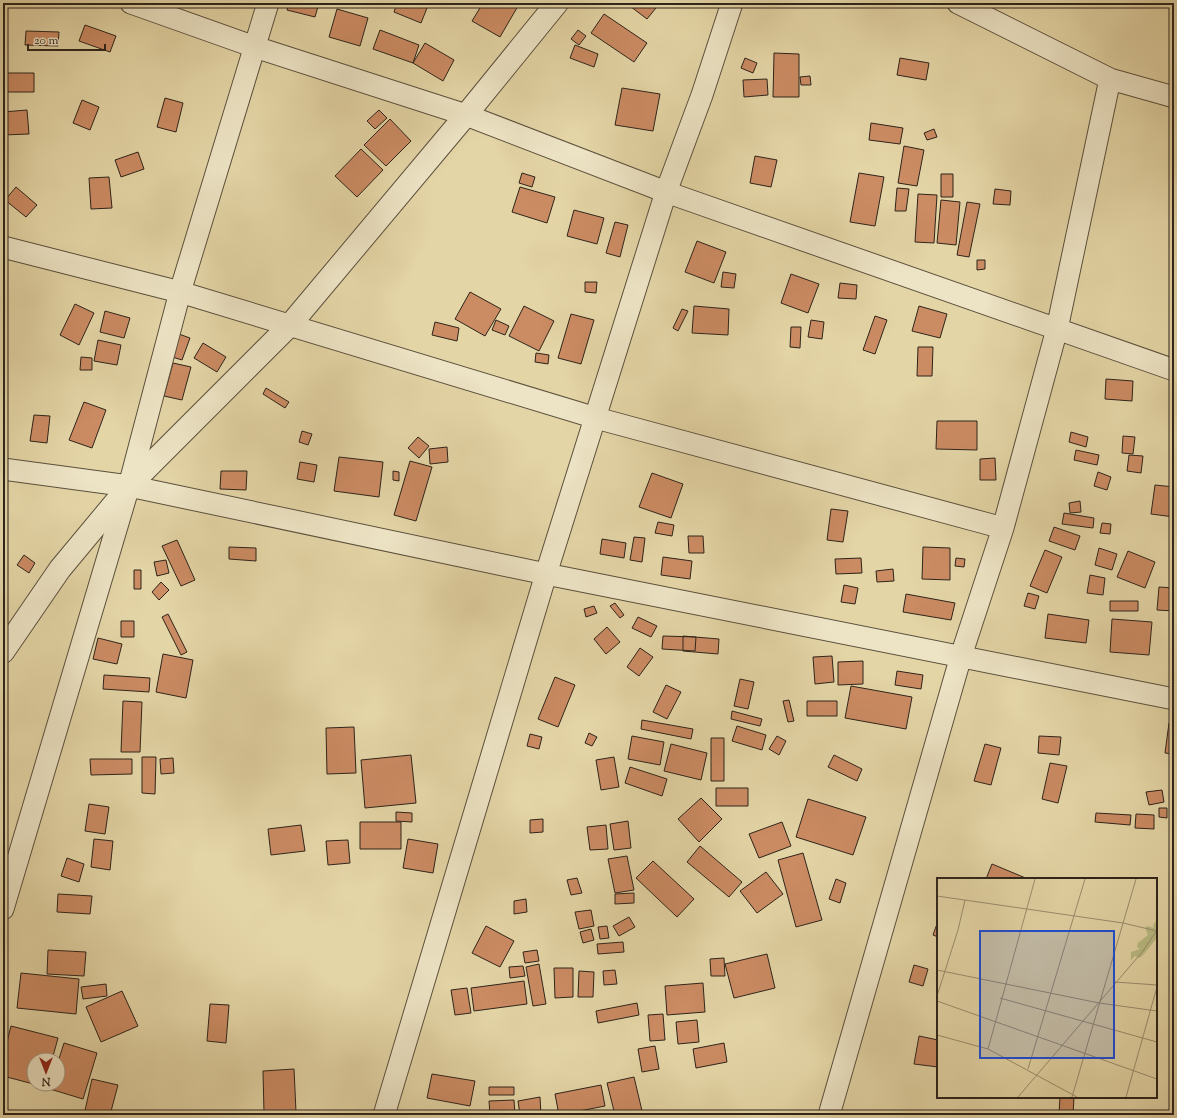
<svg xmlns="http://www.w3.org/2000/svg" width="1177" height="1118" font-family="'Sorts Mill Goudy',serif">
<style>
.building{fill:#cb8b63;stroke:#2d241a}
.lines{fill:none;stroke-linecap:round;stroke-linejoin:round}
.minor-casing{stroke:#5b503d;stroke-width:23}
.tertiary-casing{stroke:#5b503d;stroke-width:24}
.minor{stroke:#ede4c5;stroke-width:21}
.tertiary{stroke:#ede4c5;stroke-width:22}
.inset-road{fill:none;stroke:#9b8e6e;stroke-width:1}
.view{fill:#1d4ed8;fill-opacity:0.15;stroke:#1d4ed8;stroke-width:2}
.inset-edge{fill:none;stroke:#2d241a;stroke-width:2}
</style>
<rect width="100%" height="100%" fill="#e4d5a6"/>
<filter id="stains"><feTurbulence type="fractalNoise" baseFrequency=".005" numOctaves="4"/><feColorMatrix values="0 0 0 0 .2 0 0 0 0 .09 0 0 0 0 .02 0 0 0 .5 -.17"/></filter>
<radialGradient id="worn" r=".72"><stop offset=".6" stop-color="#630" stop-opacity="0"/><stop offset="1" stop-color="#630" stop-opacity=".3"/></radialGradient>
<path class="building" d="M289,3H319L315,17L287,10Z
M397,3H429L421,23L394,12Z
M483,3H512L518,6L500,37L472,21Z
M626,3H660L647,19Z
M337,9L368,18L360,46L329,37Z
M604,14L647,43L634,62L591,33Z
M85,25L116,36L110,52L79,41Z
M380,30L419,45L413,63L373,49Z
M578,30L586,36L579,45L571,39Z
M26,31L59,32L58,46L25,45Z
M425,43L454,60L443,81L413,63Z
M575,45L598,54L594,67L570,58Z
M774,53L799,54V97H773Z
M745,58L757,63L753,73L741,68Z
M900,58L929,63L926,80L897,75Z
M3,73H34V92H3Z
M810,76L811,85H801L800,77Z
M767,79L768,95L744,97L743,80Z
M622,88L660,94L653,131L615,125Z
M165,98L183,103L176,132L157,127Z
M82,100L99,107L90,130L73,123Z
M27,110L29,134L3,135V112Z
M379,110L387,118L375,129L367,121Z
M390,119L411,141L386,166L364,145Z
M871,123L903,128L900,144L869,140Z
M934,129L937,137L927,140L924,133Z
M904,146L924,150L917,186L898,183Z
M361,149L383,170L357,197L335,176Z
M138,152L144,169L121,177L115,160Z
M755,156L777,160L771,187L750,183Z
M522,173L535,177L532,187L519,183Z
M859,173L884,177L875,226L850,222Z
M941,174H953V197H941Z
M109,177L112,208L91,209L89,178Z
M16,187L37,205L26,217L5,200Z
M520,187L555,197L547,223L512,212Z
M897,188L909,189L906,211H895Z
M995,189L1011,191L1010,205L993,204Z
M918,194L937,195L934,243L915,242Z
M941,200L960,202L956,245L937,243Z
M967,202L980,204L969,257L957,255Z
M574,210L604,218L597,244L567,236Z
M615,222L628,225L620,257L606,253Z
M697,241L726,252L714,283L685,272Z
M977,260H985V269L977,270Z
M723,272L736,274L734,288L721,287Z
M791,274L819,284L808,313L781,303Z
M585,282H597L596,293L585,292Z
M840,283L857,285L856,299L838,298Z
M470,292L501,309L485,336L455,319Z
M75,304L94,313L79,345L60,335Z
M524,306L554,321L539,351L509,336Z
M694,306L729,309L728,335L692,333Z
M919,306L947,314L940,338L912,331Z
M682,309L688,311L678,331L673,328Z
M105,311L130,318L124,338L100,332Z
M571,314L594,320L581,364L558,358Z
M875,316L887,320L875,354L863,350Z
M496,320L509,326L505,335L492,330Z
M811,320L824,322L822,339L808,337Z
M435,322L459,328L457,341L432,335Z
M791,327H801L800,348L790,347Z
M176,333L190,338L182,360L169,356Z
M98,340L121,345L117,365L94,361Z
M203,343L226,357L217,372L194,358Z
M918,347H933L932,376H917Z
M536,353L549,355L548,364L535,362Z
M81,357L92,358V370H80Z
M173,363L191,367L182,400L164,396Z
M1106,379L1133,381L1132,401L1105,399Z
M266,388L289,402L285,408L263,394Z
M84,402L106,410L92,448L69,440Z
M34,415L50,416L47,443L30,441Z
M937,421H977V450L936,449Z
M302,431L312,434L308,445L299,442Z
M1071,432L1088,437L1086,447L1069,442Z
M1123,436L1135,437L1133,454L1122,453Z
M418,437L429,446L419,458L408,448Z
M447,447L448,462L430,464L429,449Z
M1076,450L1099,455L1097,465L1074,460Z
M1129,455L1143,456L1141,473L1127,471Z
M339,457L383,462L379,497L334,491Z
M995,458L996,480H980V459Z
M410,461L432,467L416,521L394,515Z
M300,462L317,465L314,482L297,479Z
M221,471H247L246,490L220,489Z
M393,471L399,472V481L393,480Z
M1098,472L1111,477L1107,490L1094,486Z
M652,473L683,484L671,518L639,507Z
M1155,485L1174,487V517L1151,514Z
M1080,501L1081,512L1070,513L1069,503Z
M831,509L848,511L843,542L827,540Z
M1064,513L1094,518L1093,528L1062,524Z
M658,522L674,525L672,536L655,533Z
M1102,523L1111,524L1110,534L1100,533Z
M1054,527L1080,536L1075,550L1049,541Z
M688,536H703L704,553H689Z
M634,537L645,538L642,562L630,560Z
M602,539L626,543L624,558L600,554Z
M177,540L195,580L181,586L162,546Z
M229,547L256,548V561L229,559Z
M923,547L950,548V580L922,579Z
M1099,548L1117,554L1112,570L1095,565Z
M1045,550L1062,557L1047,593L1030,586Z
M1128,551L1155,562L1145,588L1117,577Z
M24,555L35,563L29,573L17,565Z
M663,557L692,561L690,579L661,575Z
M861,558L862,573L836,574L835,559Z
M956,558L965,559L964,567L955,566Z
M166,560L169,573L157,576L154,562Z
M893,569L894,581L877,582L876,571Z
M134,570H141V589H134Z
M1090,575L1105,578L1103,595L1087,593Z
M161,582L169,590L159,600L152,592Z
M844,585L858,588L855,604L841,602Z
M1159,587L1174,588V611L1157,610Z
M1028,593L1039,596L1035,609L1024,606Z
M906,594L955,603L951,620L903,612Z
M1110,601H1138V611H1110Z
M615,603L624,615L620,618L610,606Z
M594,606L597,613L586,617L584,609Z
M168,614L187,652L181,655L162,617Z
M1048,614L1089,620L1086,643L1045,638Z
M638,617L657,626L651,637L632,628Z
M1112,619L1152,622L1149,655L1110,652Z
M121,621H134V637H121Z
M607,627L620,642L606,654L594,639Z
M663,636L696,637L695,651L662,649Z
M683,636L719,639L718,654L683,651Z
M98,638L122,644L117,664L93,659Z
M640,648L653,657L639,676L627,667Z
M163,654L193,660L186,698L156,692Z
M832,656L834,682L815,684L813,657Z
M863,661V684L838,685V662Z
M897,671L923,675L921,689L895,685Z
M104,675L150,678L149,692L103,689Z
M555,677L575,685L558,727L538,719Z
M740,679L754,682L748,709L734,706Z
M666,685L681,692L667,719L653,712Z
M851,686L912,697L906,729L845,718Z
M789,700L794,721L788,722L783,701Z
M123,701L142,702L140,752H121Z
M807,701H837V716H807Z
M732,711L762,719L760,726L731,719Z
M642,720L693,729L691,739L641,729Z
M1169,723H1174V754L1165,753Z
M737,726L766,735L762,750L732,741Z
M354,727L356,773L327,774L326,728Z
M589,733L597,737L592,746L585,743Z
M530,734L542,737L539,749L527,746Z
M632,736L664,742L660,765L628,759Z
M777,736L786,741L779,755L769,749Z
M1039,736L1061,737L1059,755L1038,753Z
M711,738H724V781H711Z
M671,744L707,753L701,780L664,771Z
M985,744L1001,748L991,785L974,781Z
M411,755L416,803L365,808L361,760Z
M834,755L862,769L857,781L828,767Z
M142,757H156L155,794L142,793Z
M614,757L619,787L601,790L596,760Z
M173,758L174,773L161,774L160,759Z
M90,759H132V774L91,775Z
M1050,763L1067,766L1058,803L1042,799Z
M630,767L667,779L662,796L625,783Z
M716,788H748V806H716Z
M1162,790L1164,802L1149,805L1146,792Z
M701,798L722,819L699,842L678,819Z
M808,799L866,817L853,855L796,837Z
M89,804L109,807L105,834L85,831Z
M1159,808H1167V818L1159,817Z
M396,812L412,813V822L396,821Z
M1096,813L1131,815L1130,825L1095,822Z
M1136,814L1154,815V829L1135,828Z
M543,819V832L530,833V820Z
M628,821L631,848L614,850L610,824Z
M360,822H401V849H360Z
M782,822L791,846L759,858L749,834Z
M301,825L305,851L271,855L268,829Z
M606,825L608,849L590,850L587,827Z
M94,839L113,841L110,870L91,867Z
M408,839L438,844L433,873L403,868Z
M348,840L350,863L328,865L326,841Z
M700,846L742,882L729,897L687,862Z
M803,853L822,920L796,927L778,860Z
M627,856L634,890L615,893L608,859Z
M67,858L84,864L79,882L61,876Z
M653,861L694,899L677,917L636,878Z
M992,864L1028,879H986Z
M766,872L783,894L757,913L740,891Z
M577,878L582,893L571,895L567,880Z
M836,879L846,883L840,903L829,899Z
M634,893V903L615,904V894Z
M58,894L92,896L90,914L57,912Z
M526,899L527,912L514,914V901Z
M591,910L594,926L579,929L575,912Z
M629,917L635,927L619,936L613,926Z
M938,921V937L933,935Z
M486,926L514,941L500,967L472,953Z
M607,926L609,938L600,939L598,927Z
M591,929L594,940L583,943L580,932Z
M623,942L624,952L598,954L597,944Z
M48,950L86,952L84,976L47,974Z
M537,950L539,961L525,963L523,952Z
M767,954L775,988L734,998L725,964Z
M724,958L725,976H711L710,959Z
M539,964L546,1004L533,1006L526,967Z
M914,965L928,969L923,986L909,982Z
M523,966L525,976L510,978L509,967Z
M554,968H573V997L555,998Z
M615,970L617,984L604,985L603,971Z
M579,971L594,972L593,997H578Z
M21,973L79,979L76,1014L17,1008Z
M524,981L527,1004L474,1011L471,988Z
M703,983L705,1012L667,1015L665,986Z
M106,984L107,996L83,999L81,987Z
M467,988L471,1013L455,1015L451,990Z
M122,991L138,1026L101,1042L86,1007Z
M637,1003L639,1015L598,1023L596,1011Z
M210,1004L229,1005L226,1043L207,1041Z
M663,1014L665,1040L650,1041L648,1015Z
M697,1020L699,1042L678,1044L676,1022Z
M11,1026L58,1038L52,1060H34V1084H46L45,1087L3,1076V1058Z
M919,1036L938,1040V1067L914,1064Z
M64,1043L97,1053L83,1099L50,1089L51,1084H58V1062Z
M724,1043L727,1062L696,1068L693,1049Z
M655,1046L659,1069L642,1072L638,1049Z
M294,1069L296,1112L264,1113L263,1071Z
M432,1074L475,1081L470,1106L427,1098Z
M634,1077L643,1115H615L607,1083Z
M92,1079L118,1085L110,1115H84Z
M601,1085L605,1106L559,1115L555,1094Z
M489,1087H514V1095H489Z
M540,1097L541,1115H520L518,1101Z
M1060,1097H1074L1073,1115L1059,1114Z
M514,1100L515,1115H490L489,1101Z"/>
<g class="lines">
<defs>
<path id="minor" d="M131,3L255,47L466,115L666,192L1174,370
M958,3L1110,79L1174,97
M3,247L180,292L596,418L1003,528
M3,469L129,486L546,574L1174,699
M3,909L129,486L180,292L268,3
M384,1115L546,574L666,192L702,95L732,3
M829,1115L961,656L1003,528L1057,329L1110,79"/>
<path id="tertiary" d="M3,652L60,569L129,486L290,325L466,115L557,3"/>
</defs>
<use href="#minor" class="minor-casing"/>
<use href="#tertiary" class="tertiary-casing"/>
<use href="#minor" class="minor"/>
<use href="#tertiary" class="tertiary"/>
</g>
<g transform="translate(937 878)">
<rect width="220" height="220" fill="#e4d5a6"/>
<path d="M220,42L219,61L207,76L203,80L198,78L194,82V74L203,71L200,69L201,65L211,57L208,50L210,48L217,50L216,47Z" fill="#b9bc83"/>
<path class="inset-road" d="M0,18L186,45L220,53M0,92L162,125L220,133M178,104L220,107M0,118L21,52L28,22M63,120L220,164M0,123L220,201M0,157L51,171L140,219M51,171L98,1M91,191L148,1M81,219L206,73L220,52M135,219L199,1M189,219L220,109"/>
<path class="view" d="M43,53H177V180H43Z"/>
<rect width="220" height="220" class="inset-edge"/>
</g>
<rect width="1177" height="1118" fill="none" stroke="#e4d5a6" stroke-width="16"/>
<rect x="4" y="4" width="1169" height="1110" fill="none" stroke="#2d241a" stroke-width="2"/>
<rect x="8" y="8" width="1161" height="1102" fill="none" stroke="#2d241a"/>
<g transform="translate(46 1072) rotate(180)"><circle r="19" fill="#ede4c5" stroke="#a09781"/>
<path d="M0-3L7 15L0 10L-7 15Z" fill="#8f2418"/>
<text y="-6" font-size="11" font-weight="bold" text-anchor="middle" fill="#2d241a">N</text>
</g>
<path d="M28 44v6h77v-6" fill="none" stroke="#2d241a" stroke-width="2"/>
<text x="34" y="44" font-size="12" fill="#2d241a" stroke="#ede4c5" stroke-width="3" paint-order="stroke">20 m</text>
<rect width="100%" height="100%" filter="url(#stains)"/>
<rect width="100%" height="100%" fill="url(#worn)"/>
</svg>
